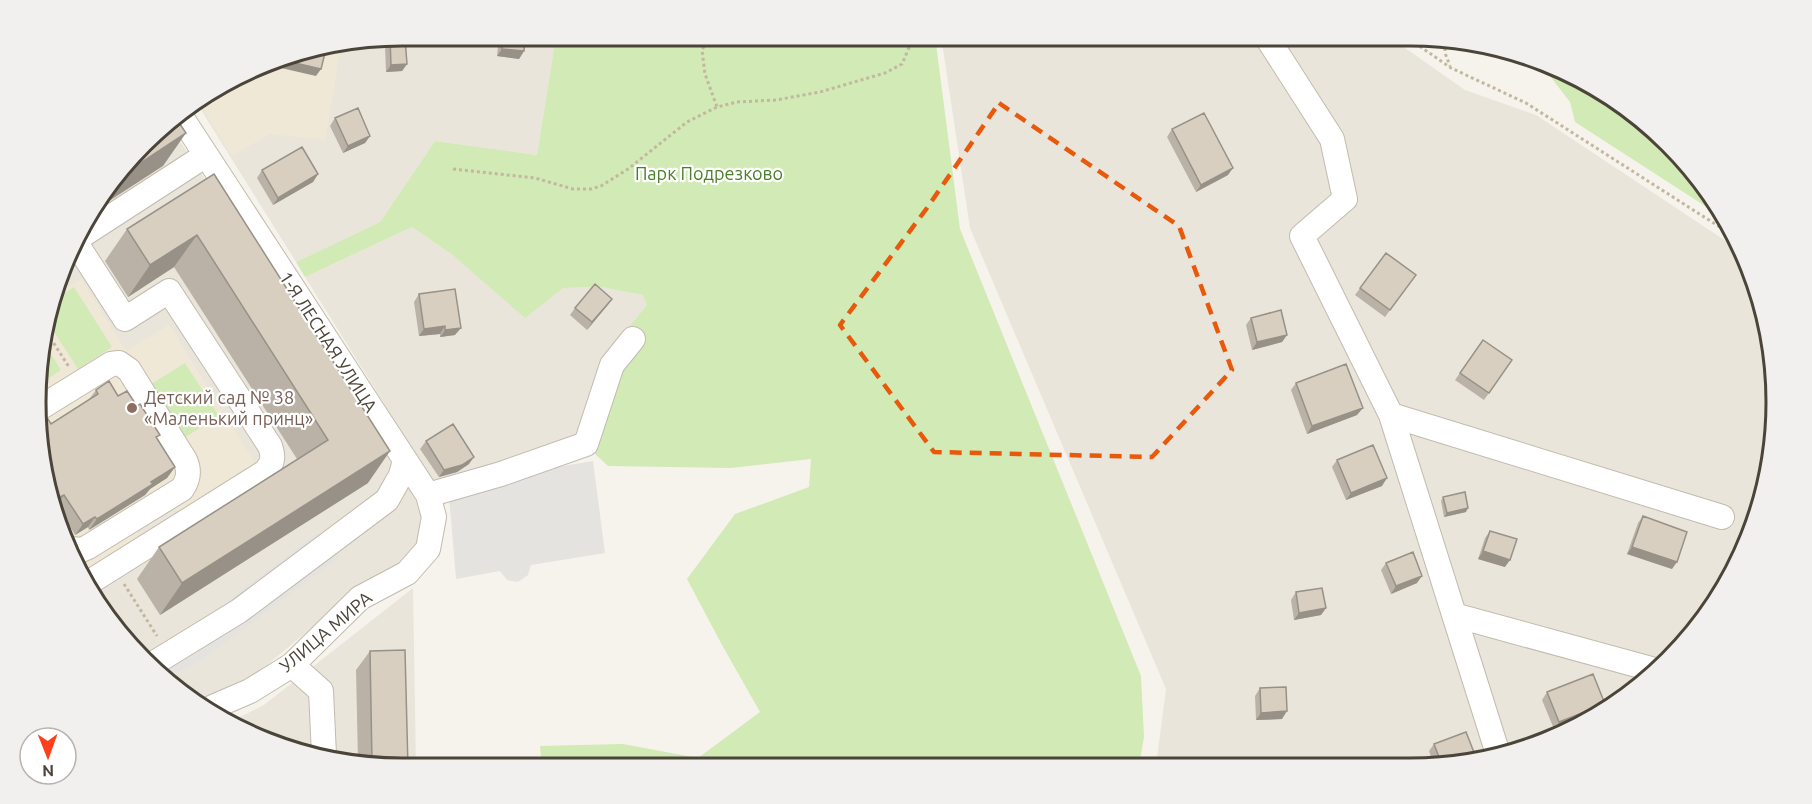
<svg xmlns="http://www.w3.org/2000/svg" width="1812" height="804" font-family="Ubuntu,sans-serif">
<style>
.residential{fill:#eae5da}
.education{fill:#efe8d6}
.green{fill:#d2eab5}
.parking{fill:#e5e3e0}
.lines{fill:none;stroke-linecap:round;stroke-linejoin:round}
.minor-casing{stroke:#c2bbae;stroke-width:26}
.path{stroke:#c4b79f;stroke-width:3;stroke-dasharray:3 3;stroke-linecap:butt}
.minor{stroke:#fff;stroke-width:24}
.wall{fill:#bab2a6}
.shaded-wall{fill:#979187}
.building{fill:#d8cfc1;stroke:#979187;stroke-width:1.5}
.marked{fill:none;stroke:#e8590c;stroke-width:4.5;stroke-dasharray:12 8;stroke-linejoin:round}
.education-dot{fill:#8d6e63;stroke:#fff;stroke-width:2}
.labels{text-anchor:middle;stroke-width:4.5;stroke-linejoin:round;paint-order:stroke}
.park-label{font-size:18px;fill:#4a7f2a;stroke:#fff}
.street-label{font-size:18px;fill:#4b4439;stroke:#fff}
.education-label{font-size:18px;fill:#785e54;stroke:#fff;text-anchor:start}
.rim{fill:none;stroke:#4b4439;stroke-width:3}
</style>
<rect width="100%" height="100%" fill="#f6f3ec"/>
<path class="residential" d="M402,36H556L537,155L435,141L380,222L296,262L198,105L284,56Z
M941,36H1388L1465,90L1536,115L1741,251L1775,378L1756,520L1701,625L1633,692L1550,740L1458,765L1156,766L1166,689L970,228Z
M168,123L414,495L422,518L419,542L412,557L366,583L246,682L202,701L161,677L85,585L43,473V331L85,219L161,127Z
M412,227L454,256L563,288L601,287L644,295L647,305L628,328L577,437L437,488L305,277Z
M413,588L416,768H402L284,748L234,720L264,705Z"/>
<path class="education" d="M341,46L325,140L270,134L232,156L200,104L284,56Z
M81,279L126,351L169,325L256,465L182,511L170,510L139,528L137,539L81,573L43,473V331L57,294Z"/>
<path class="green" d="M556,36H935L960,229L1141,676L1144,737L1139,766L542,768L540,746L623,744L698,758L760,712L722,645L687,579L735,514L809,487L811,459L731,468L608,466L577,437L605,360L628,328L647,305L643,295L601,287L563,288L525,318L454,256L412,227L305,277L296,262L380,222L435,141L537,155Z
M1539,62L1652,127L1719,215L1575,122L1570,102Z
M74,287L112,347L78,369L47,321L55,299Z
M43,342L61,370L43,382Z
M185,363L219,416L182,439L148,386Z"/>
<path class="parking" d="M593,461L605,553L531,565L528,575L518,582L507,580L500,571L456,579L449,496L516,474Z
M317,533L322,538L235,606L147,660L143,655L184,634Z
M332,548L340,557L204,659L164,679L156,672L198,650L245,617Z"/>
<g class="lines">
<defs>
<path id="minor" d="M1266,36L1332,139L1345,199L1302,236L1391,415L1498,754
M180,115L428,495L434,517L428,549L407,573L360,598L292,665L250,691L213,707
M78,238L206,155
M76,243L125,319L169,291L270,446C274,457 273,463 265,472L85,585
M43,406L111,364L119,363L129,370L185,460C190,471 189,479 182,489L88,547L81,550L71,549
M1391,415L1722,517
M428,495L501,474L586,444L612,365L633,339
M1454,615L1655,670
M151,665L239,611L387,500L401,475L405,460
M292,665L321,691L324,755"/>
</defs>
<use href="#minor" class="minor-casing"/>
<path class="path" d="M710,36L702,50L705,74L717,107
M1405,36L1451,68L1526,103L1737,238
M1445,42V53L1450,66
M453,169L535,178L573,189H591L601,186L628,169L687,122L717,107L737,102L776,100L820,92L885,73L902,64L914,36
M44,328L69,367
M124,584L157,636"/>
<use href="#minor" class="minor"/>
</g>
<path class="wall" d="M499,36H525L524,51L519,59L497,56Z
M390,38L407,64L402,71L386,72L385,46Z
M335,118L370,136L365,143L343,153L330,126Z
M1172,129L1228,175L1196,192L1167,137Z
M262,170L318,174L313,182L273,205L257,178Z
M214,174L368,483L160,615L137,579L159,547L297,459L174,267L128,297L105,261L127,229Z
M1386,253L1416,275L1385,317L1355,295Z
M419,294L455,335L440,337V334L419,336L414,302Z
M612,299L587,330L570,315L575,308Z
M1251,318L1287,335L1282,342L1252,350L1246,325Z
M1483,340L1512,360L1484,400L1455,380Z
M1296,383L1357,415L1307,434L1291,390Z
M96,390L118,396L157,439L175,467L167,478L150,489L145,495L89,530L88,527L75,535L57,505L55,506L43,473V423L51,424L88,401Z
M426,441L469,464L457,472L439,477L420,449Z
M1337,460L1382,486L1346,500L1332,467Z
M1443,497L1466,512L1444,517L1441,501Z
M1643,516L1672,569L1627,554L1638,523Z
M1490,531L1505,567L1478,559L1485,538Z
M1386,563L1417,583L1391,594L1381,570Z
M1296,592L1326,608L1321,615L1294,620L1291,600Z
M370,651L402,768L358,761L356,670Z
M1593,674L1554,729L1542,700L1547,692Z
M1260,688L1282,719L1256,720L1255,696Z
M1434,744L1458,765H1434L1429,751Z"/>
<path class="shaded-wall" d="M502,49L524,51L519,59L497,56Z
M278,59L321,69L316,76L268,65Z
M407,64L402,71L386,72L391,65Z
M186,133L163,166L89,214L121,176Z
M370,136L365,143L343,153L348,146Z
M1233,168L1228,175L1196,192L1201,185Z
M318,174L313,182L273,205L278,198Z
M197,235L174,267L128,297L150,265Z
M612,299L607,306L587,330L592,322Z
M445,326L440,334L419,336L424,329Z
M461,328L455,335L440,337L445,330Z
M1287,335L1282,342L1252,350L1257,342Z
M1363,408L1357,415L1307,434L1312,426Z
M390,451L368,483L160,615L182,583Z
M474,457L469,464L457,472L439,477L444,470Z
M175,467L167,478L150,489L145,495L89,530L97,519L151,482Z
M1387,478L1382,486L1346,500L1351,493Z
M64,495L57,505L55,506V505L60,497Z
M1468,508L1466,512L1444,517L1447,513Z
M95,517L88,527L75,535L83,524Z
M1632,547L1677,562L1672,569L1627,554Z
M1483,551L1510,560L1505,567L1478,559Z
M1422,576L1417,583L1391,594L1396,586Z
M1326,608L1321,615L1294,620L1299,613Z
M1605,704L1600,711L1554,729L1559,722Z
M1287,711L1282,719L1256,720L1261,713Z"/>
<path class="building" d="M503,36H525L524,51L502,49Z
M390,38H405L407,64L391,65Z
M326,49L321,69L278,59L284,56Z
M358,108L370,136L348,146L335,118Z
M1204,113L1233,168L1201,185L1172,129Z
M176,118L186,133L121,176L161,127Z
M302,147L318,174L278,198L262,170Z
M214,174L390,451L182,583L159,547L328,440L197,235L150,265L127,229Z
M1386,253L1416,275L1390,310L1360,288Z
M595,284L612,299L592,322L575,308Z
M455,289L461,328L445,330V326L424,329L419,294Z
M1281,310L1287,335L1257,342L1251,318Z
M1483,340L1512,360L1489,393L1460,373Z
M1346,364L1363,408L1312,426L1296,383Z
M109,381L118,396L127,391L137,406L140,404L160,435L156,437L175,467L151,482L153,484L97,519L95,517L83,524L64,495L60,497L43,470V465L45,464L43,460V444L45,443L43,440V423L48,419L51,424L98,394L96,390Z
M453,424L474,457L462,465L444,470L426,441Z
M1373,445L1387,478L1351,493L1337,460Z
M1465,492L1468,508L1447,513L1443,497Z
M1643,516L1687,532L1677,562L1632,547Z
M1490,531L1517,539L1510,560L1483,551Z
M1413,552L1422,576L1396,586L1386,563Z
M1322,588L1326,608L1299,613L1296,592Z
M405,650L408,768H402L372,763L370,651Z
M1593,674L1605,704L1559,722L1547,692Z
M1286,687L1287,711L1261,713L1260,688Z
M1466,732L1477,760L1458,765H1442L1434,744Z"/>
<path class="marked" d="M999,103L1179,226L1232,370L1152,457L934,452L840,325L927,208Z"/>
<circle class="education-dot" cx="132" cy="408" r="6"/>
<g class="labels">
<g class="park-label">
<text x="709" y="180">Парк Подрезково</text>
</g>
<g class="street-label">
<text transform="translate(328 342) rotate(57)" y="6">1-Я ЛЕСНАЯ УЛИЦА</text>
<text transform="translate(326 632) rotate(-40)" y="6">УЛИЦА МИРА</text>
</g>
<g class="education-label">
<text x="144" y="404">Детский сад № 38<tspan x="144" dy="21">«Маленький принц»</tspan></text>
</g>
</g>
<path d="M0 0H1812V804H0ZM402 46H1410A356 356 0 0 1 1766 402V402A356 356 0 0 1 1410 758H402A356 356 0 0 1 46 402V402A356 356 0 0 1 402 46Z" fill="#f1f0ef" fill-rule="evenodd"/>
<path class="rim" d="M402 46H1410A356 356 0 0 1 1766 402V402A356 356 0 0 1 1410 758H402A356 356 0 0 1 46 402V402A356 356 0 0 1 402 46Z"/>
<g transform="translate(48 756) rotate(179)"><circle r="28" fill="#ffffff" stroke="#b7b4b0" stroke-width="1.5"/>
<path d="M0-4.5L10 22L0 15L-10 22Z" fill="#fc3f1d"/>
<text y="-9" font-size="16" font-weight="bold" text-anchor="middle" fill="#4b4439">N</text>
</g>
</svg>
